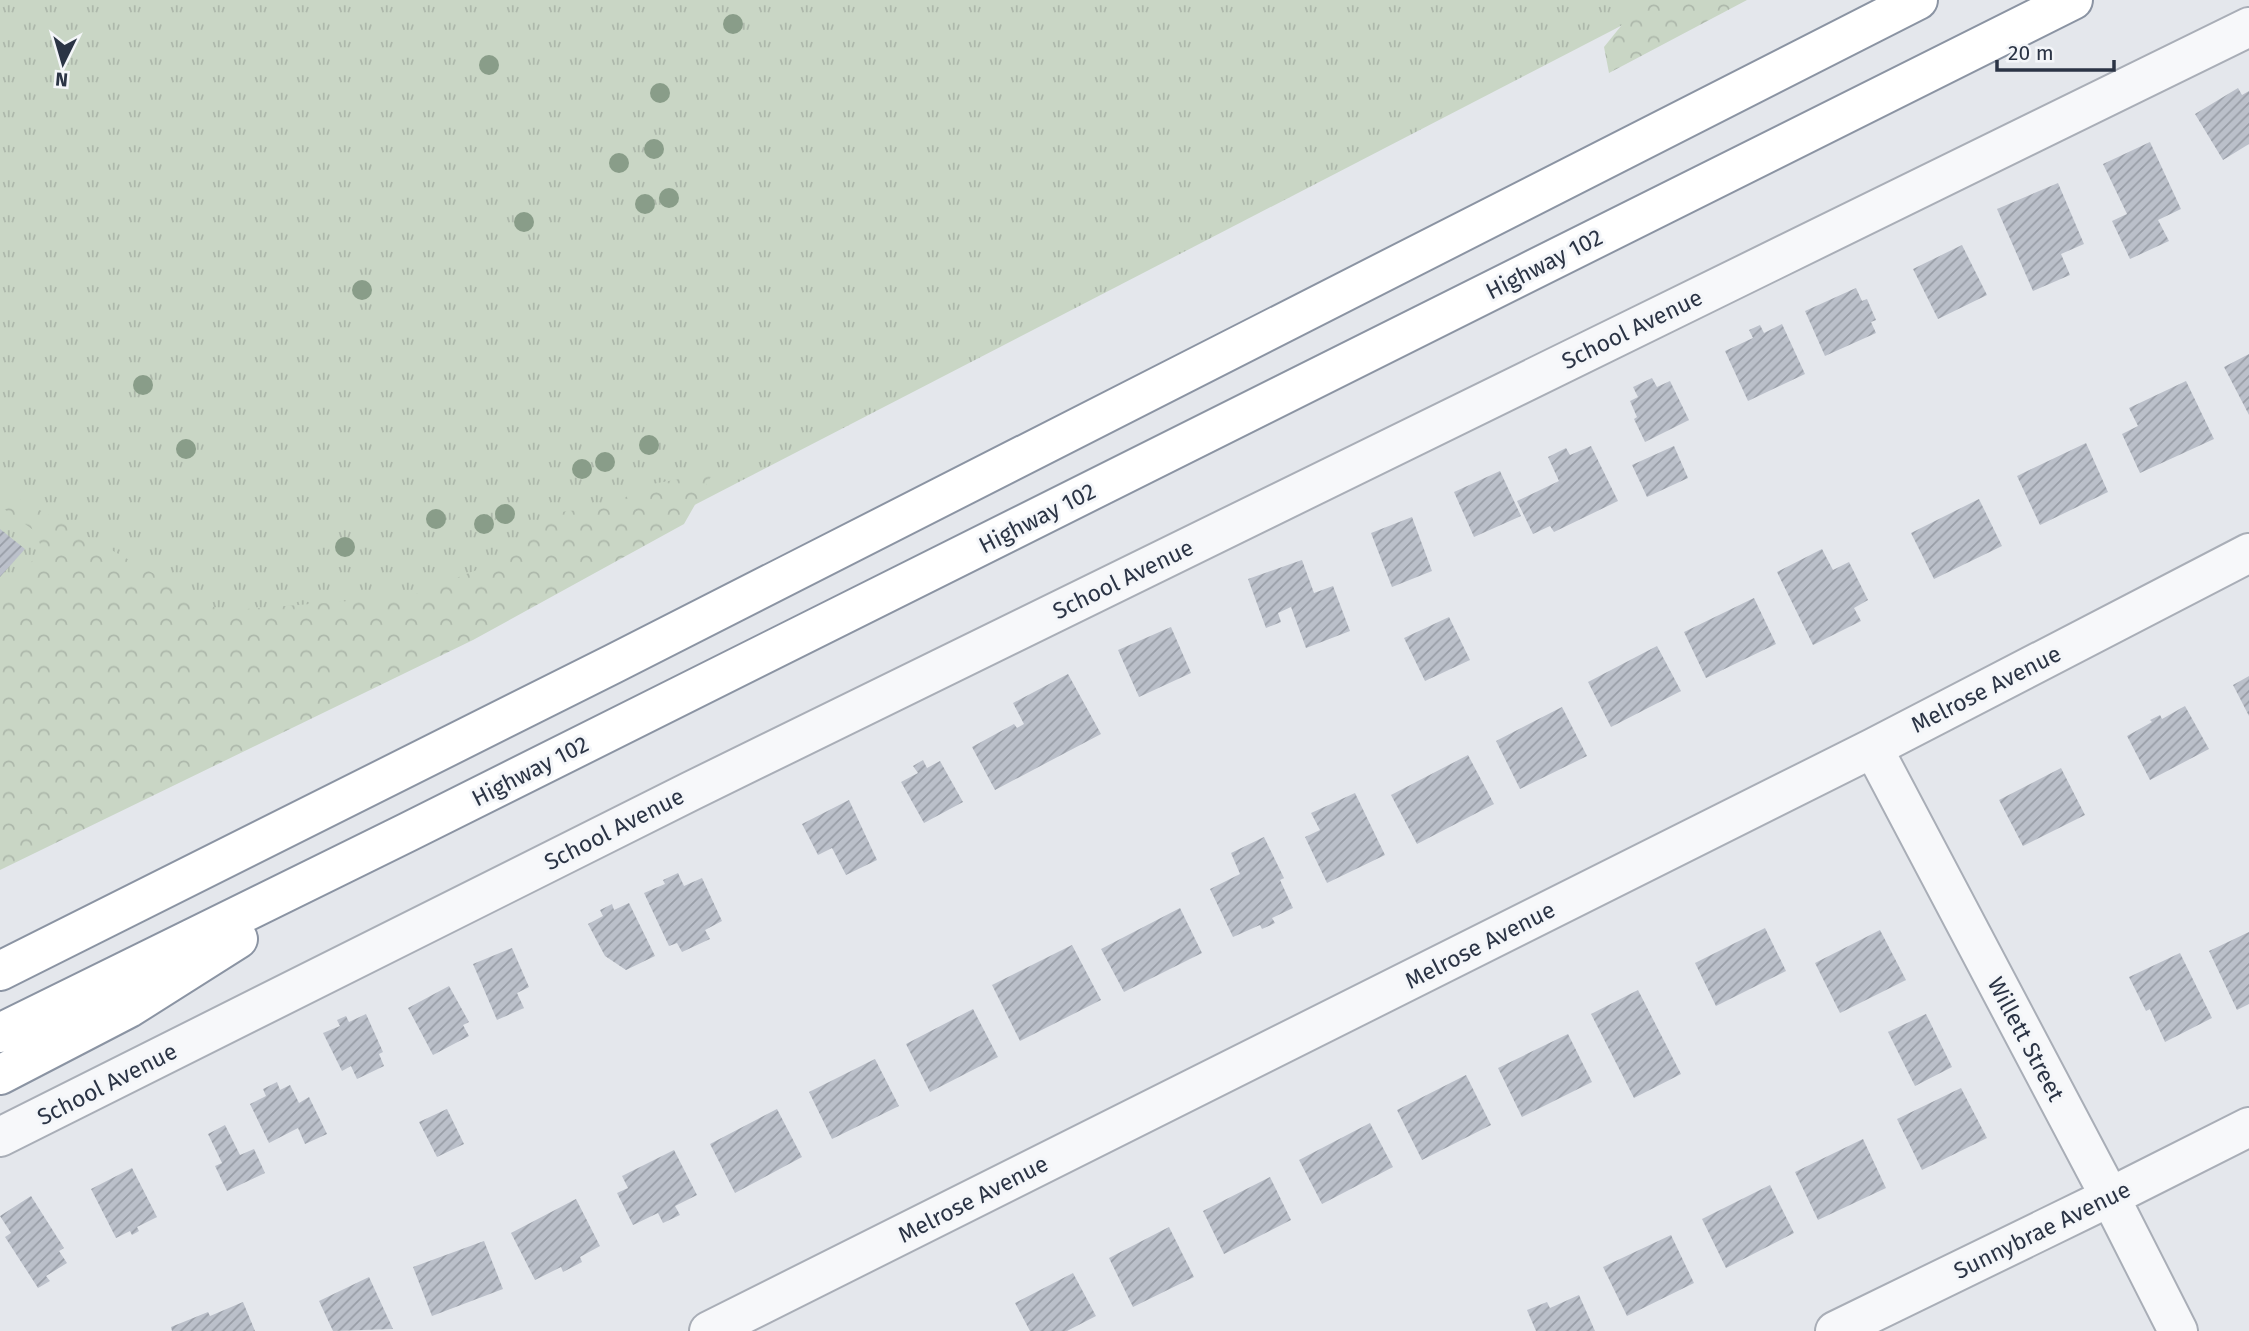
<svg xmlns="http://www.w3.org/2000/svg" width="2249" height="1331" font-family="'Fira Sans',sans-serif">
<style>
.grass{fill:url(#grass-tufts)}
.forest{fill:url(#forest-crowns)}
.building{fill:url(#building-hatch)}
.lines{fill:none;stroke-linecap:round;stroke-linejoin:round}
.minor-casing{stroke:#a9aeb7;stroke-width:42}
.motorway-casing{stroke:#8b94a3;stroke-width:42}
.minor{stroke:#f7f8fa;stroke-width:38}
.motorway{stroke:#fff;stroke-width:38}
.tree{fill:#899d89}
.labels{text-anchor:middle;stroke-width:6;stroke-linejoin:round;paint-order:stroke}
.street-label{font-size:23px;fill:#2b3445;stroke:#f4f6f9}
</style>
<defs>
<pattern id="grass-tufts" width="24" height="20" patternUnits="userSpaceOnUse" patternTransform="scale(1.75)"><rect width="24" height="20" fill="#c9d6c5"/><path d="M3 7l-1-3M5 7V3M7 7l1-3M15 17l-1-3M17 17v-4M19 17l1-3" fill="none" stroke="#adb8ab"/></pattern>
<pattern id="forest-crowns" width="20" height="18" patternUnits="userSpaceOnUse" patternTransform="scale(1.75)"><rect width="20" height="18" fill="#c9d6c5"/><path d="M2 6a3 3 0 1 1 6 0M12 15a3 3 0 1 1 6 0" fill="none" stroke="#adb8ab"/></pattern>
<pattern id="building-hatch" width="6" height="6" patternUnits="userSpaceOnUse" patternTransform="scale(1.75)"><rect width="6" height="6" fill="#bbc0ca"/><path d="M-1 1l2-2M0 6l6-6M5 7l2-2" fill="none" stroke="#989da6"/></pattern>
</defs>
<rect width="100%" height="100%" fill="#e4e7ec"/>
<path class="grass" d="M0,0H1671L592,558L0,850Z"/>
<path class="forest" d="M1642,0H1747L1609,73L1604,47Z
M713,473L684,524L473,640L0,870V597L42,550L36,532L0,506V488L221,611L411,596L507,558L551,513L606,507L652,484Z"/>
<path class="building" d="M2238,88L2242,95L2249,91V144L2223,160L2195,114Z
M2150,142L2181,209L2158,220L2169,241L2130,259L2112,221L2127,214L2103,164Z
M2058,183L2084,244L2061,254L2070,275L2033,291L1997,209Z
M1962,245L1987,295L1938,319L1913,269Z
M1856,288L1862,301L1867,299L1876,320L1871,322L1876,333L1825,356L1805,311Z
M1782,324L1805,374L1748,401L1725,351L1753,338L1749,330L1760,325L1764,333Z
M2249,354V415L2224,367Z
M1652,378L1657,387L1670,381L1689,420L1645,442L1634,419L1637,417L1630,401L1638,397L1633,387Z
M2186,381L2214,439L2140,473L2122,434L2138,426L2129,408Z
M2086,443L2108,492L2040,525L2017,476Z
M1591,446L1618,501L1554,532L1550,526L1533,534L1517,501L1559,481L1548,457L1566,448L1570,455Z
M1674,446L1688,478L1647,497L1632,465Z
M1500,471L1521,516L1474,537L1454,492Z
M1979,499L2002,546L1934,579L1911,533Z
M1412,517L1432,571L1392,587L1371,533Z
M0,529L25,549L0,577Z
M1822,549L1833,570L1849,562L1868,600L1854,608L1861,621L1813,645L1777,572Z
M1302,560L1314,593L1333,586L1350,631L1306,648L1291,607L1278,613L1281,622L1266,628L1248,579Z
M1754,598L1776,644L1706,678L1684,632Z
M1449,617L1470,660L1425,681L1404,638Z
M1171,627L1191,673L1139,697L1118,650Z
M1657,646L1681,691L1611,727L1588,682Z
M1068,674L1101,734L995,790L972,747L1014,724L1017,728L1024,724L1013,703Z
M2249,676V716L2233,685Z
M2185,706L2209,749L2150,780L2127,736L2152,722L2150,720L2160,715L2162,719Z
M1562,707L1587,756L1520,789L1496,741Z
M1468,755L1494,804L1417,844L1391,795Z
M923,760L927,768L940,761L963,802L924,823L901,782L918,773L913,766Z
M2061,768L2085,815L2023,846L1999,800Z
M1355,793L1385,855L1327,883L1305,837L1320,830L1311,813Z
M849,800L877,860L846,875L832,848L818,855L802,824Z
M1264,837L1284,878L1280,880L1293,908L1272,918L1275,923L1262,929L1260,925L1233,937L1210,889L1240,874L1231,853Z
M678,873L684,886L702,878L722,921L705,930L710,939L682,952L677,943L669,946L644,893L665,884L663,880Z
M629,903L655,956L626,970L605,956L588,924L603,916L600,910L612,904L614,910Z
M1180,908L1202,953L1124,992L1101,949Z
M1765,928L1786,971L1716,1006L1695,963Z
M1880,930L1906,980L1840,1013L1815,963Z
M2249,932V1004L2237,1010L2209,951Z
M1072,945L1101,1000L1020,1041L992,985Z
M512,948L529,987L517,993L524,1008L497,1020L473,964Z
M2180,953L2212,1018L2165,1042L2150,1009L2146,1011L2129,977Z
M449,986L469,1022L463,1025L469,1036L433,1055L408,1008Z
M1638,990L1681,1074L1634,1098L1591,1014Z
M973,1009L998,1057L930,1092L906,1044Z
M366,1014L383,1052L379,1054L384,1066L357,1079L351,1066L342,1071L323,1033L340,1026L337,1020L346,1016L349,1022Z
M1926,1014L1952,1067L1915,1086L1888,1032Z
M1568,1034L1592,1082L1522,1117L1498,1068Z
M875,1059L899,1106L832,1139L809,1092Z
M1466,1075L1491,1125L1422,1160L1397,1110Z
M277,1082L280,1090L290,1085L299,1103L309,1097L327,1134L305,1144L298,1128L269,1143L250,1104L266,1096L263,1089Z
M1961,1088L1987,1138L1922,1170L1897,1119Z
M447,1109L464,1144L437,1157L419,1122Z
M777,1109L802,1157L735,1193L710,1144Z
M1370,1123L1393,1167L1322,1204L1299,1160Z
M225,1125L240,1155L254,1149L265,1173L227,1191L215,1166L222,1163L208,1134Z
M1863,1139L1886,1188L1818,1220L1795,1172Z
M674,1150L697,1195L675,1206L680,1215L663,1223L658,1213L633,1225L617,1193L628,1188L622,1176Z
M132,1168L157,1217L137,1227L139,1231L132,1235L130,1231L116,1238L91,1189Z
M1270,1177L1291,1220L1224,1254L1203,1211Z
M1770,1185L1794,1233L1726,1268L1702,1219Z
M31,1196L64,1248L59,1251L67,1263L46,1276L50,1281L38,1288L5,1237L11,1233L0,1216Z
M576,1199L600,1246L580,1257L582,1262L563,1272L561,1267L535,1280L511,1233Z
M1169,1227L1194,1277L1133,1307L1109,1258Z
M1671,1235L1694,1283L1627,1316L1603,1267Z
M484,1241L503,1289L432,1316L413,1267Z
M1073,1273L1096,1316L1067,1331H1030L1015,1303Z
M369,1277L393,1329L333,1331L319,1301Z
M1579,1295L1595,1331H1536L1527,1310L1547,1302L1550,1308Z
M243,1302L255,1331H172L171,1327L208,1312L210,1316Z"/>
<g class="lines">
<defs>
<path id="minor" d="M1873,748L2110,1197L2178,1331
M0,1137L691,791L2249,27
M709,1331L1873,748L2249,553
M1835,1331L2110,1197L2249,1127"/>
<path id="motorway" d="M0,971L613,664L1918,0
M0,1033L408,832L2073,0
M0,1075L129,1008L238,939"/>
</defs>
<use href="#minor" class="minor-casing"/>
<use href="#motorway" class="motorway-casing"/>
<use href="#minor" class="minor"/>
<use href="#motorway" class="motorway"/>
</g>
<g class="tree">
<circle cx="733" cy="24" r="10"/>
<circle cx="489" cy="65" r="10"/>
<circle cx="660" cy="93" r="10"/>
<circle cx="654" cy="149" r="10"/>
<circle cx="619" cy="163" r="10"/>
<circle cx="669" cy="198" r="10"/>
<circle cx="645" cy="204" r="10"/>
<circle cx="524" cy="222" r="10"/>
<circle cx="362" cy="290" r="10"/>
<circle cx="143" cy="385" r="10"/>
<circle cx="649" cy="445" r="10"/>
<circle cx="186" cy="449" r="10"/>
<circle cx="605" cy="462" r="10"/>
<circle cx="582" cy="469" r="10"/>
<circle cx="505" cy="514" r="10"/>
<circle cx="436" cy="519" r="10"/>
<circle cx="484" cy="524" r="10"/>
<circle cx="345" cy="547" r="10"/>
</g>
<g class="labels">
<g class="street-label">
<text transform="translate(1544 264) rotate(-27)" y="8">Highway 102</text>
<text transform="translate(1632 329) rotate(-26)" y="8">School Avenue</text>
<text transform="translate(1037 518) rotate(-27)" y="8">Highway 102</text>
<text transform="translate(1123 579) rotate(-26)" y="8">School Avenue</text>
<text transform="translate(1986 689) rotate(-27)" y="8">Melrose Avenue</text>
<text transform="translate(530 771) rotate(-27)" y="8">Highway 102</text>
<text transform="translate(614 829) rotate(-27)" y="8">School Avenue</text>
<text transform="translate(1480 945) rotate(-27)" y="8">Melrose Avenue</text>
<text transform="translate(2026 1039) rotate(62)" y="8">Willett Street</text>
<text transform="translate(107 1084) rotate(-27)" y="8">School Avenue</text>
<text transform="translate(973 1199) rotate(-27)" y="8">Melrose Avenue</text>
<text transform="translate(2042 1230) rotate(-26)" y="8">Sunnybrae Avenue</text>
</g>
</g>
<g transform="translate(63 63) rotate(185)" stroke="#f4f6f9" stroke-width="5" paint-order="stroke">
<path d="M0-5L12 26L0 18L-12 26Z" fill="#2b3445"/>
<text y="-10" font-size="19" font-weight="bold" text-anchor="middle" fill="#2b3445">N</text>
</g>
<path d="M1997 60v10h117v-10" fill="none" stroke="#2b3445" stroke-width="3.5"/>
<text x="2008" y="60" font-size="21" fill="#2b3445" stroke="#f4f6f9" stroke-width="5" paint-order="stroke">20 m</text>
</svg>
